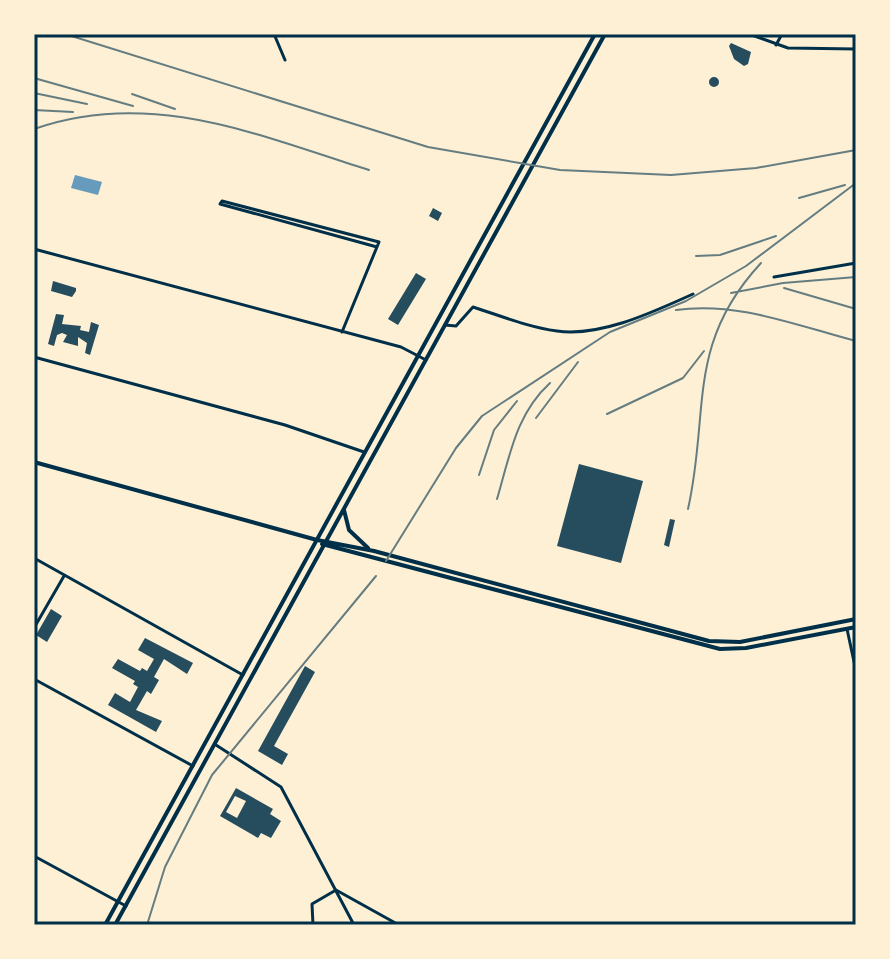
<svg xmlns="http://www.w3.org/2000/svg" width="890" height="959" font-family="'Sofia Sans Condensed',sans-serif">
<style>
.water{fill:#669bbc}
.building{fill:#264d5e;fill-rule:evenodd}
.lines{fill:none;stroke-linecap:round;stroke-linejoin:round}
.minor{stroke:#003049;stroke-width:3}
.tertiary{stroke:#003049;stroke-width:3}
.secondary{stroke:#003049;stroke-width:4}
.primary{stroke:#003049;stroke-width:4}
.rail{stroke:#657d81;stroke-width:2}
.neatline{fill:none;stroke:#003049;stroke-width:3}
</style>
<rect width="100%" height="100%" fill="#fdf0d5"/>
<path class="water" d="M75,175L102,182L98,195L71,188Z"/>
<path class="building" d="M731,43L751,52L748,64L744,66L734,59L729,46Z
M709 82a5 5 0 1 1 10 0a5 5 0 1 1-10 0Z
M433,208L442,213L438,221L429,216Z
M416,273L426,279L398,325L388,319Z
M53,281L76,288V291L72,297L51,291Z
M56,314L64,315L62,324L81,326L80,330L89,332L91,322L99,325L90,355L85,353L87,343L78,337V346L63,342L67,335L62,333L57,335L54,346L48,344Z
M579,464L643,481L621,563L557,546Z
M670,519L675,520L669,547L664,545Z
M51,609L62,616L47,642L36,635Z
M145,638L193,663L187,674L164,659L154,677L159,680L151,694L147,691L136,710L162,721L156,732L108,705L115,693L130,702L138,687L133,684L135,681L112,668L118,659L140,671L142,668L147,671L154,659L138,650Z
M305,666L315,672L274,746L288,754L282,765L258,751Z
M236,788L273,809L270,814L281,821L271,838L261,833L258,838L220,816ZM235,796L246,801L237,818L226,812Z"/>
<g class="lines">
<path class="minor" d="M274,34L285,60
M776,45L782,34
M774,277L856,263
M445,325L456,326L473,307C501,316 528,327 557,331C601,337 653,312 693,294
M342,332L379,242L222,201L220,204L377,247
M34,357L285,425L364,452
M34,558L243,675
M34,628L64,576
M847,629L856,671
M34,679L193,766
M313,925L312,904L336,890L399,925"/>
<path class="tertiary" d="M749,34L788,48L856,49
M34,249L401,347L426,360
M216,745L281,787L354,925
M34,856L126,906"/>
<path class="secondary" d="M34,462L317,540L374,551L709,641L740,642L856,619
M344,510L349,530L368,548
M322,544L720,649L746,648L856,627"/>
<path class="primary" d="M105,925L595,34
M115,925L605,34"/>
<path class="rail" d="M65,34L428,147L560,170L671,175L756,168L856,150
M34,78L133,106
M34,93L87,104
M132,94L175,109
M34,110L73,112
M34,129C150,88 258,135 369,170
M799,198L845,185
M696,256L720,255L776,236
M784,288L856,309
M731,293L783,283L856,277
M676,310C737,301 798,326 856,341
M607,414L683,378L704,351
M536,418L578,362
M479,475L494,430L517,401
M497,499C510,455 516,414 550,383
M688,509C710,412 685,345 761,263
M386,561L456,448L482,416L610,332L686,301L746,266L856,183
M147,925L165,867L212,775L376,576"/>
</g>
<rect width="890" height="959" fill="none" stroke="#fdf0d5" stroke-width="72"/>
<rect x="36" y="36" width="818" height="887" class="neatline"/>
</svg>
